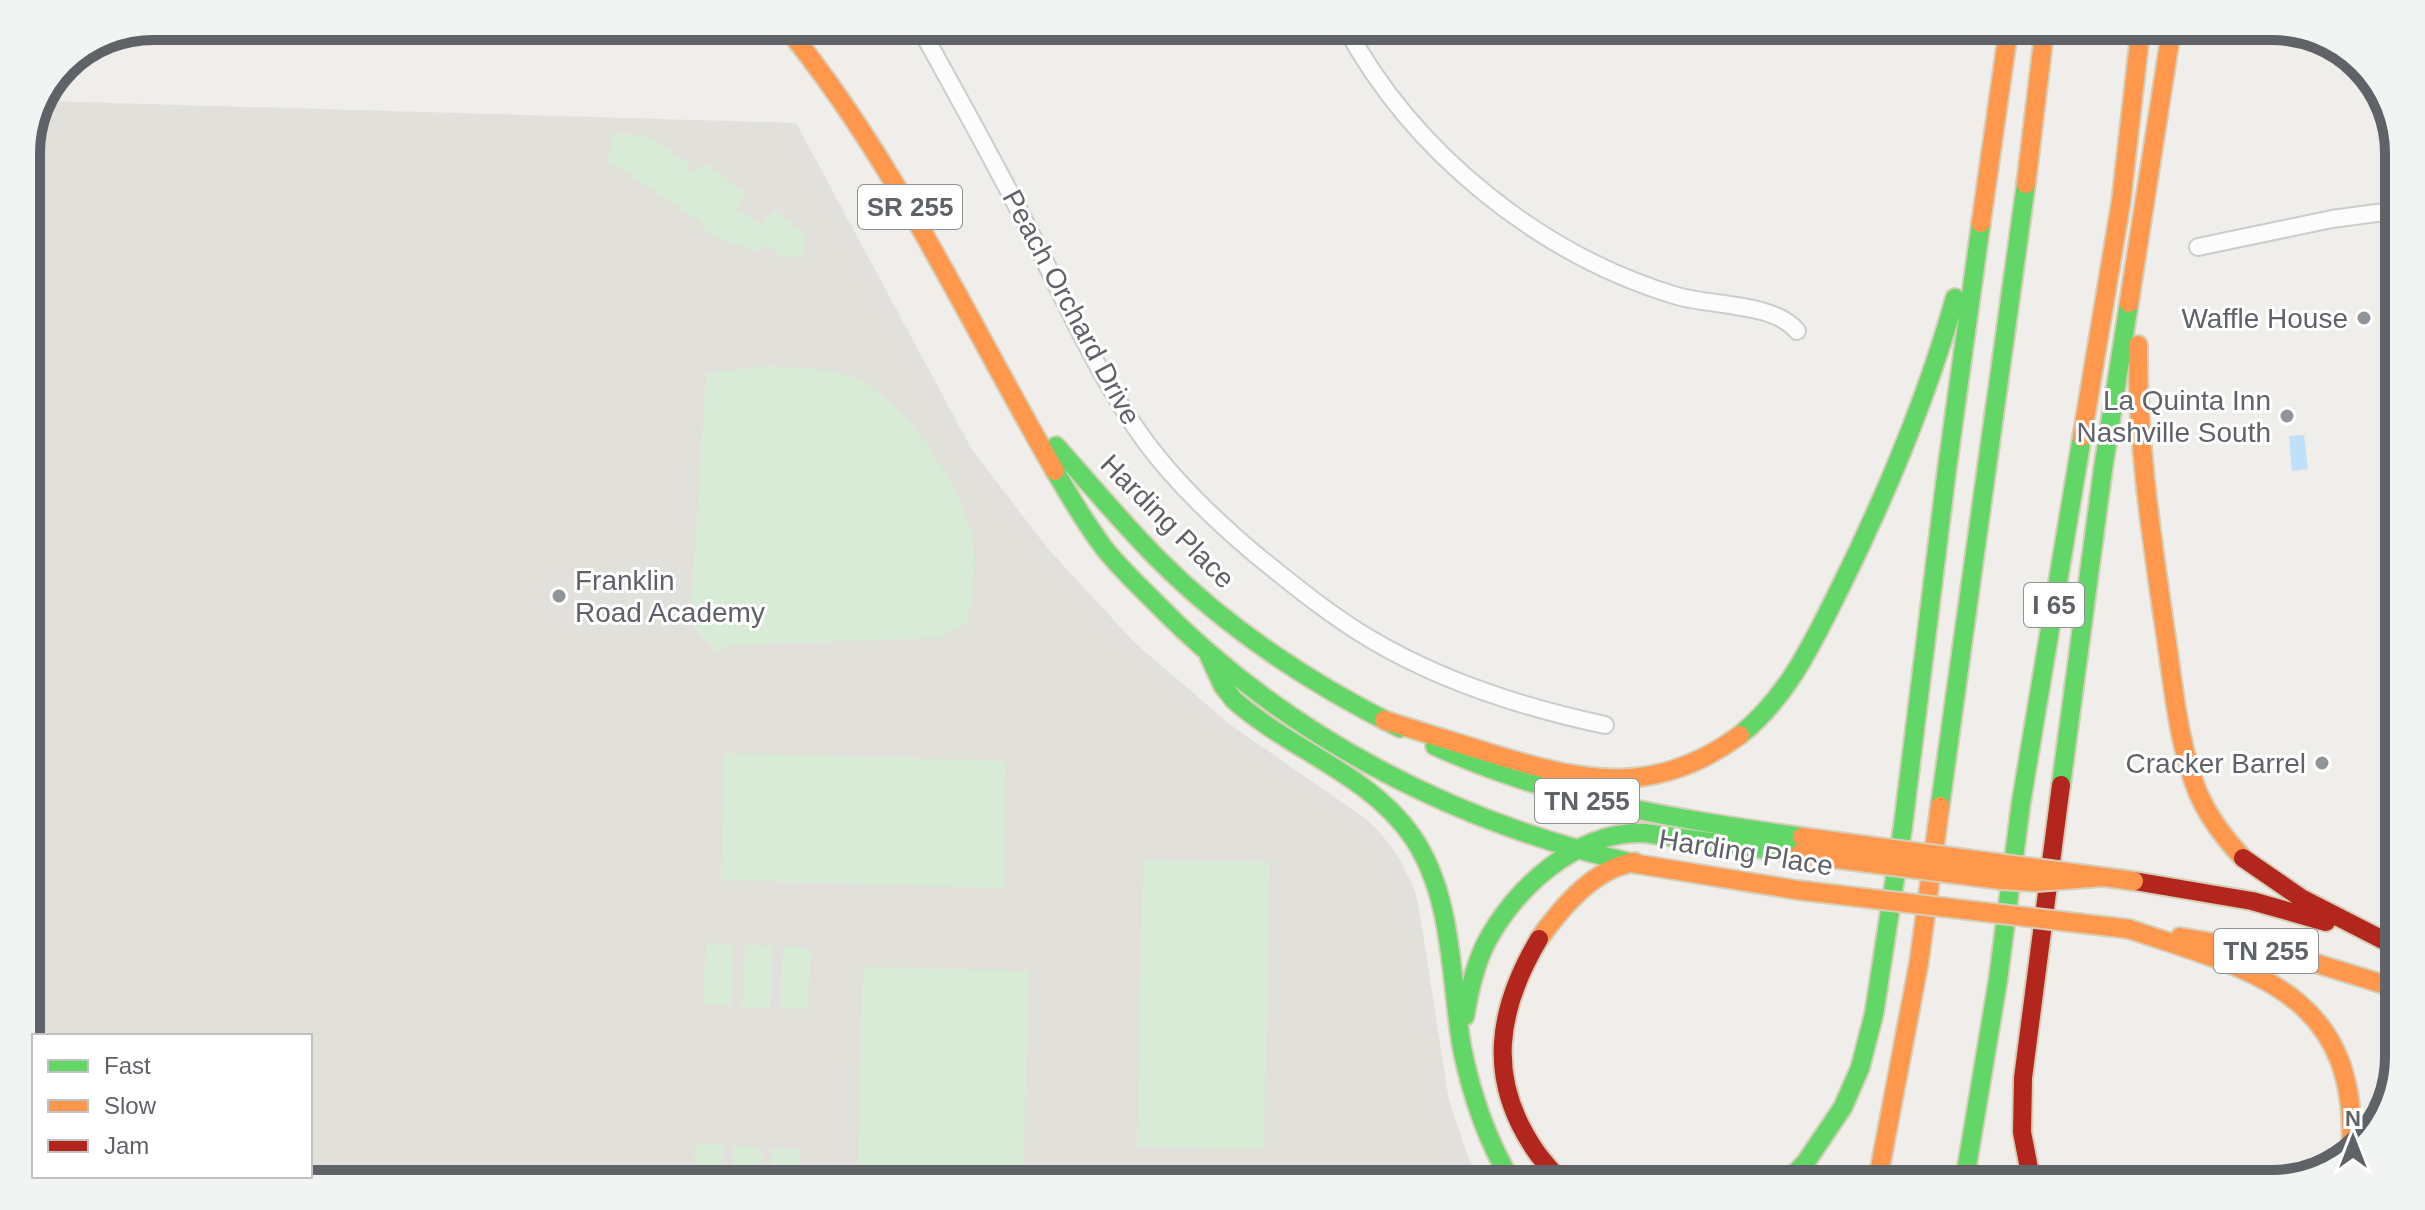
<svg xmlns="http://www.w3.org/2000/svg" width="2425" height="1210" font-family="Arial,sans-serif">
<style>
.education{fill:#e2e0da}
.green{fill:#d8ebd6}
.water{fill:#bfe0f9}
.lines{fill:none;stroke-linecap:round;stroke-linejoin:round}
.street-casing{stroke:#cbcccc;stroke-width:20}
.fast-casing{stroke:#d7ceb8;stroke-width:22}
.slow-casing{stroke:#d7ceb8;stroke-width:22}
.jam-casing{stroke:#d7ceb8;stroke-width:22}
.street{stroke:#fdfcfc;stroke-width:16}
.fast{stroke:#63d668;stroke-width:18}
.slow{stroke:#ff974d;stroke-width:18}
.jam{stroke:#b3261e;stroke-width:18}
.slow-bridge-casing{stroke:#d7ceb8;stroke-width:22;stroke-linecap:butt}
.slow-bridge{stroke:#ff974d;stroke-width:18}
.poi-dot{fill:#919496;stroke:#fff;stroke-width:3}
.labels{text-anchor:middle;stroke-width:6;stroke-linejoin:round;paint-order:stroke}
.shield{fill:#fff;stroke:#8f9295;stroke-width:2}
.shield-label{font-size:26px;font-weight:bold;fill:#5f6368}
.street-label{font-size:28px;fill:#5f6368;stroke:#fff}
.poi-label{font-size:28px;fill:#5f6368;stroke:#fff;text-anchor:end}
.rim{fill:none;stroke:#5f6368;stroke-width:10}
</style>
<rect width="100%" height="100%" fill="#efeeea"/>
<path class="education" d="M46,101L796,123L971,448L1048,549L1135,643L1232,726L1366,819L1379,831L1400,859L1415,891L1419,908L1449,1101L1469,1159L1484,1184H153L118,1176H310V1036H34V1088L26,1066V207L33,129Z"/>
<path class="green" d="M613,133L646,136L690,164L686,172L709,165L745,194L737,209L762,225L774,210L807,234L803,256L784,258L767,245L754,251L711,236L699,220L608,161Z
M770,366C796,368 824,368 849,376C901,394 961,483 972,536C978,564 972,593 968,621L940,638L733,645L718,652L690,624L706,375L712,372Z
M724,753L1006,761L1003,888L721,880Z
M1143,860L1270,862L1264,1149L1137,1147Z
M706,943L733,945L730,1006L703,1005Z
M745,945L773,946L770,1008L742,1007Z
M783,946L811,948L808,1009L780,1008Z
M863,967L1029,971L1023,1184H857Z
M695,1144L723,1145L721,1184H693Z
M734,1146L762,1147L760,1184H732Z
M771,1148L799,1150L798,1184H770Z"/>
<path class="water" d="M2304,435L2308,469L2292,471L2289,436Z"/>
<g class="lines">
<defs>
<path id="street" d="M919,26C957,95 996,164 1031,234C1067,304 1099,378 1145,441C1176,483 1216,521 1255,554C1292,584 1331,616 1372,640C1443,682 1525,708 1605,725
M1345,26C1413,153 1540,255 1677,296C1711,306 1775,303 1797,331
M2198,247L2332,219L2399,210"/>
<path id="fast" d="M1056,446C1090,484 1123,524 1159,560C1229,630 1311,684 1400,728
M1055,471C1070,497 1086,524 1104,548C1119,567 1137,584 1154,601C1284,735 1455,824 1637,864
M1209,656L1223,686L1234,700C1290,750 1369,774 1412,836C1454,897 1450,979 1462,1048C1472,1098 1487,1141 1513,1184
M1740,735C1789,696 1814,640 1841,586C1887,493 1927,398 1955,298
M1435,746C1556,801 1672,818 1802,837
M2061,785L2103,469L2129,303
M1940,806L2026,184
M1465,1016C1469,991 1474,968 1485,945C1513,889 1578,830 1644,833L1799,854
M1785,1184L1806,1162L1843,1107L1860,1068L1874,1014L1903,826L1946,476L1981,223
M1964,1184L1998,980L2021,803L2082,437"/>
<path id="slow" d="M785,26C896,161 968,321 1055,471
M2026,184L2045,26
M1981,223L2009,26
M2129,303L2172,26
M2138,345C2137,444 2152,540 2166,637C2174,690 2178,743 2198,793C2209,818 2225,839 2243,858
M2082,437L2121,202L2141,26
M1384,720C1421,732 1458,743 1496,755C1588,783 1657,796 1740,735
M1637,864L1797,890
M2129,929C2254,971 2360,992 2351,1153
M2180,937L2292,956L2399,989
M1539,939C1562,907 1594,868 1635,862
M1877,1184L1919,962L1940,806"/>
<path id="jam" d="M2243,858L2301,898L2385,941
M2134,881L2252,901L2326,922
M1539,939C1497,1010 1486,1078 1535,1150C1543,1162 1554,1173 1563,1184
M2032,1184L2022,1132L2023,1078L2061,785"/>
</defs>
<use href="#street" class="street-casing"/>
<use href="#fast" class="fast-casing"/>
<use href="#slow" class="slow-casing"/>
<use href="#jam" class="jam-casing"/>
<use href="#street" class="street"/>
<use href="#fast" class="fast"/>
<use href="#slow" class="slow"/>
<use href="#jam" class="jam"/>
<defs>
<path id="slow-bridge" d="M1802,837L2134,881
M1799,854L2001,880L2036,882L2102,877
M1797,890L2129,929"/>
</defs>
<use href="#slow-bridge" class="slow-bridge-casing"/>
<use href="#slow-bridge" class="slow-bridge"/>
</g>
<g class="poi-dot">
<circle cx="2364" cy="318" r="8"/>
<circle cx="2287" cy="416" r="8"/>
<circle cx="559" cy="596" r="8"/>
<circle cx="2322" cy="763" r="8"/>
</g>
<g class="labels">
<g class="shield">
<rect x="858" y="185" width="104" height="44" rx="6"/>
<rect x="2024" y="583" width="60" height="44" rx="6"/>
<rect x="1535" y="779" width="104" height="44" rx="6"/>
<rect x="2214" y="929" width="104" height="44" rx="6"/>
</g>
<g class="shield-label">
<text x="910" y="216">SR 255</text>
<text x="2054" y="614">I 65</text>
<text x="1587" y="810">TN 255</text>
<text x="2266" y="960">TN 255</text>
</g>
<g class="street-label">
<text transform="translate(1072 307) rotate(62)" y="10">Peach Orchard Drive</text>
<text transform="translate(1168 521) rotate(45)" y="10">Harding Place</text>
<text transform="translate(1746 852) rotate(9)" y="10">Harding Place</text>
</g>
<g class="poi-label">
<text x="2348" y="328">Waffle House</text>
<text x="2271" y="410">La Quinta Inn<tspan x="2271" dy="32">Nashville South</tspan></text>
<text x="575" y="590" text-anchor="start">Franklin<tspan x="575" dy="32">Road Academy</tspan></text>
<text x="2306" y="773">Cracker Barrel</text>
</g>
</g>
<path d="M0 0H2425V1210H0ZM153 40H2272A113 113 0 0 1 2385 153V1057A113 113 0 0 1 2272 1170H153A113 113 0 0 1 40 1057V153A113 113 0 0 1 153 40Z" fill="#f2f3f3" fill-rule="evenodd"/>
<path class="rim" d="M153 40H2272A113 113 0 0 1 2385 153V1057A113 113 0 0 1 2272 1170H153A113 113 0 0 1 40 1057V153A113 113 0 0 1 153 40Z"/>
<rect x="32" y="1034" width="280" height="144" fill="#ffffff" stroke="#bfc1c3" stroke-width="2"/>
<rect x="48" y="1060" width="40" height="12" fill="#63d668" stroke="#bfc1c3" stroke-width="2"/>
<text x="104" y="1074" font-size="24" fill="#5f6368">Fast</text>
<rect x="48" y="1100" width="40" height="12" fill="#ff974d" stroke="#bfc1c3" stroke-width="2"/>
<text x="104" y="1114" font-size="24" fill="#5f6368">Slow</text>
<rect x="48" y="1140" width="40" height="12" fill="#b3261e" stroke="#bfc1c3" stroke-width="2"/>
<text x="104" y="1154" font-size="24" fill="#5f6368">Jam</text>
<g transform="translate(2353 1138)" stroke="#ffffff" stroke-width="6" paint-order="stroke">
<path d="M0-6L14 30L0 20L-14 30Z" fill="#5f6368"/>
<text y="-12" font-size="22" font-weight="bold" text-anchor="middle" fill="#5f6368">N</text>
</g>
</svg>
